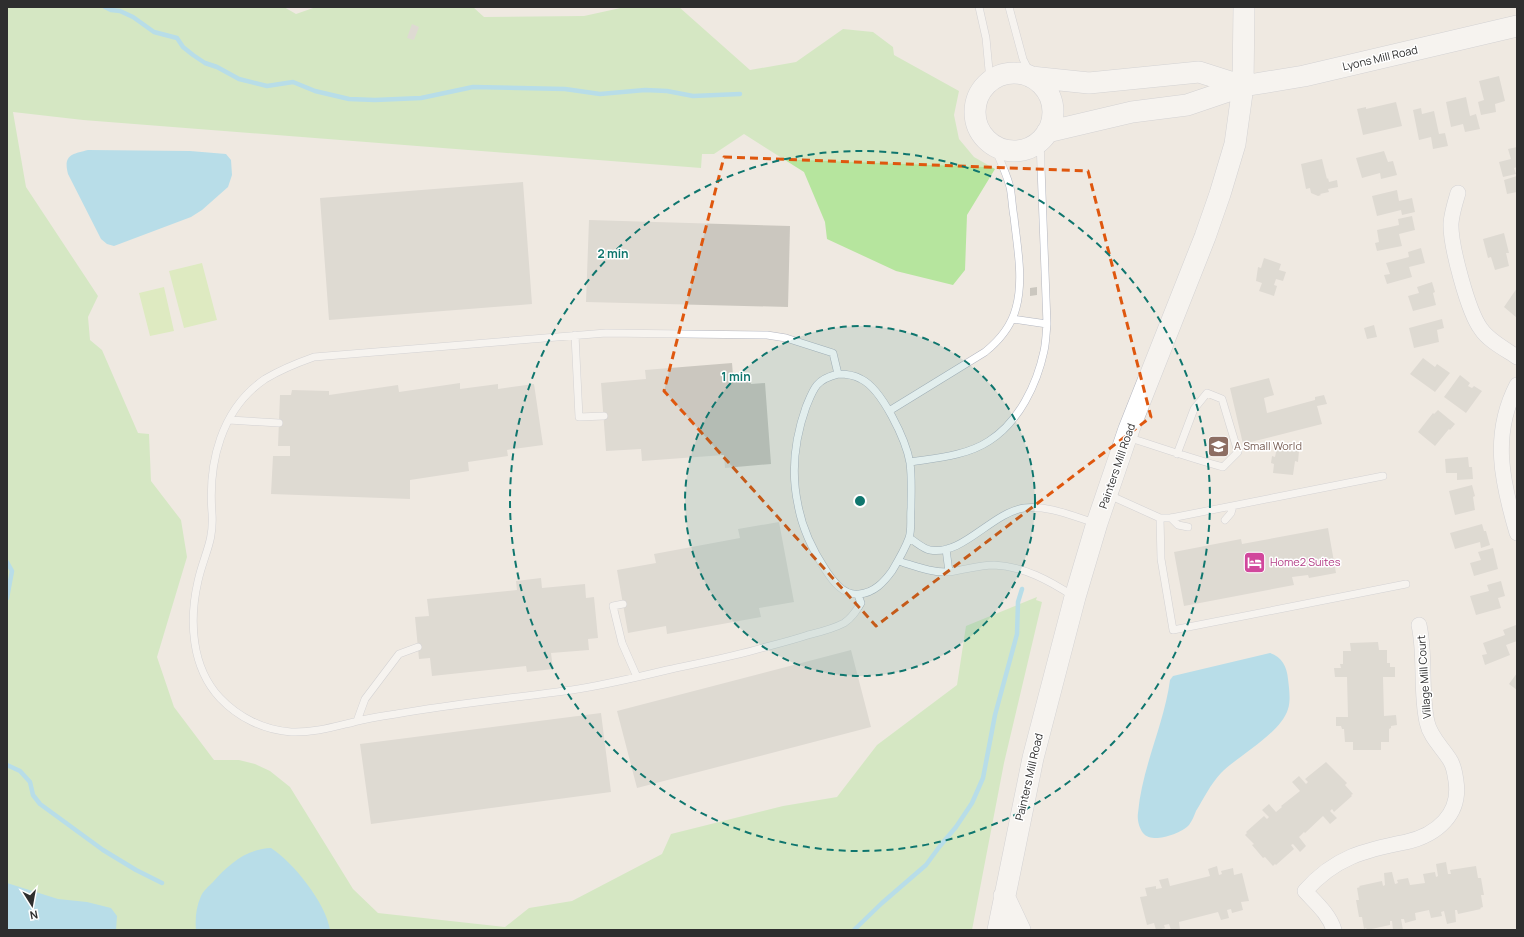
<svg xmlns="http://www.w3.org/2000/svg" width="1524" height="937" font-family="Manrope,sans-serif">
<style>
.green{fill:#b6e59e}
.pitch{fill:#c9ec9a}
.water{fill:#75cff0}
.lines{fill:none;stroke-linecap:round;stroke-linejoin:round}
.stream{stroke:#75cff0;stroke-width:4.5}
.building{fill:#cbc7bf}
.lane-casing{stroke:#b4b7c1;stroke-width:8}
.street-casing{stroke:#b4b7c1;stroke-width:16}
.secondary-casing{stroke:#b4b7c1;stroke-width:22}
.lane{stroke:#fff;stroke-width:7}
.street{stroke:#fff;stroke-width:15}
.secondary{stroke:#fff;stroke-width:21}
.marked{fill:none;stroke:#df570e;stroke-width:3;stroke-dasharray:8 5;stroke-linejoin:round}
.ring{fill:none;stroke:#0f766e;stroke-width:2;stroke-dasharray:7 5}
.labels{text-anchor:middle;stroke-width:3;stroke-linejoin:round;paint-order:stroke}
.street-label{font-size:11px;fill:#2e2e2e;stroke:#fff}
.education-label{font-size:11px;fill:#785e54;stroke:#fff;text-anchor:start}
.hotel-label{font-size:11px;fill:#b23c85;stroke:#fff;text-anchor:start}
.centre{fill:#0f766e;stroke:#fff;stroke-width:2}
.ring-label{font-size:12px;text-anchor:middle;font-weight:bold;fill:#0f766e;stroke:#fff;stroke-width:3;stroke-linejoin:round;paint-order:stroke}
</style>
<rect width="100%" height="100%" fill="#efe9e1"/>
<path class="green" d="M7,7H284L296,14L316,7H473L484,17L584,16L625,7H679L750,70L796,62L843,29L873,32L893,47L894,55L959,91L954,115L959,139L974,157L995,169L967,215L965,270L953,285L896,271L827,239L825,222L804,172L744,134L714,154H702L701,168L83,120L13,112L26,187L98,296L88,317L90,340L102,350L138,433L149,434L151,481L181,520L187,557L157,657L174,707L214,760H239L255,764L270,771L290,787L353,889L378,913L505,927L529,908L572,901L662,854L671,834L783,806L837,797L877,745L957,685L966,626L1037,597L1036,600L1042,602L1004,763L972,930H7Z"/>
<path class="pitch" d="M202,263L217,320L184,328L169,271Z
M164,287L174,331L150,336L139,293Z"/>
<path class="water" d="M88,150L190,151L226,154L231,160L232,175L228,187L202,210L191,217L114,246L107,244L101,239L68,174C63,155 72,154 88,150Z
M1270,653C1282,657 1287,667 1288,679C1289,688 1291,700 1288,709C1281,733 1239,755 1221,773C1210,785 1204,798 1196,811C1194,816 1192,821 1189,825C1183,832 1165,838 1156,838C1151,838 1146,837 1143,833C1139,828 1137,819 1138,813C1142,767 1164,725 1170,680L1173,676Z
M271,848C293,862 326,903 330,930H196C195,919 196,907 201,896C203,891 209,886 213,882C229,864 246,849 271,848Z
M7,883L58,899L87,902L111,908L117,916L116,930H7Z"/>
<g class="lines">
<path class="stream" d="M105,7L111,10L120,11L133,17L154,32L177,38L183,47L193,55L205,63L217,67L239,79L267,86L293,82L315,91L349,99L375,100L421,98L473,87L565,89L600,94L645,90L667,91L693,96L740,94
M7,562L12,571L7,598
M7,765L20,771L30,782L33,795L40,804L103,850L136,870L162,883
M854,930L882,903L926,865L940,846L956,827L972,803L983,778L995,715L1017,634L1018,602L1022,589"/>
</g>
<path class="building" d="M412,24L419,27L414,40L407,38Z
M1499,76L1505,101L1495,104L1496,112L1481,115L1478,102L1484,100L1479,81Z
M1466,97L1470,116L1476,114L1480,129L1465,132L1463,124L1451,127L1446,102Z
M1396,102L1402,126L1363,135L1357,109L1366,107V109Z
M1421,108L1422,114L1434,111L1439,134L1445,133L1448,146L1433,149L1431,137L1419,140L1413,110Z
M1517,147V167L1514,168L1516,174L1503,177L1499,162L1511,159L1508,149Z
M1384,151L1388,162L1393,161L1397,175L1381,179L1380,173L1362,178L1356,158Z
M1322,159L1327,179L1328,178L1329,182L1337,180L1338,187L1328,189L1329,192L1320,194L1321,195L1318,196L1311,193L1310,188L1306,189L1301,164Z
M1517,176V192L1507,194L1504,180Z
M523,182L532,304L329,320L320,198Z
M1397,190L1399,201L1412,198L1415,212L1402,215L1401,210L1377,216L1372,196Z
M1412,216L1415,230L1399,234L1402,246L1377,251L1375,243L1379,242L1377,230L1399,225L1398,219Z
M589,220L790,226L788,307L586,302Z
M1504,233L1509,253H1506L1509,266L1495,270L1491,257L1488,258L1483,239Z
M1421,248L1425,263L1409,267L1412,277L1387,284L1384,275L1390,274L1386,263L1409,257L1408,252Z
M1264,258L1281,264L1279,270L1286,272L1283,281L1276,279L1274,285L1277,286L1274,296L1259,291L1262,283L1256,281L1258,267L1261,268Z
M1432,282L1435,292L1433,293L1436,305L1413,311L1408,296L1419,293L1417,287Z
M1037,287V295L1030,296V288Z
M1517,288V318L1504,307Z
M1442,319L1444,328L1437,330L1439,342L1414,348L1409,328Z
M1374,325L1377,337L1367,339L1364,328Z
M1423,358L1435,367L1437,364L1450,373L1435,392L1410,374Z
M732,363L733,375L750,374L751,384L765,383L771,464L725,468L724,455L642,461L641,449L606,451L601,383L646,379L645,370Z
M1460,375L1470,383L1468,386L1472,388L1474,386L1482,391L1466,413L1444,397Z
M1269,378L1274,395L1264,398L1267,413L1315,400V397L1324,395L1327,404L1317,406L1322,424L1243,444L1230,388Z
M460,383V389L498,384V389L534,384L543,445L507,450L508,456L468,462L469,471L410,480V499L271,494L273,456H290V446H278L280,395H291L292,390L329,391V395L398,385L399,392Z
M1438,410L1455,424L1450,430L1449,429L1435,446L1418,432L1433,413L1434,414Z
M1277,447L1299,451L1298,462L1295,461L1293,475L1273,473L1274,464L1271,463L1272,456L1275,457Z
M1468,457L1469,467H1472L1473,479L1457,480V473H1446L1445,459Z
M1472,485L1475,496L1473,497L1475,510L1455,515L1449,491Z
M779,522L794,602L759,608L761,617L667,634L666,626L628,633L617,570L656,563L654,554L740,538L738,529Z
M1482,524L1484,531H1486L1490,545L1481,548L1480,542L1455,549L1450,533Z
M1328,528L1336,573L1309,578L1308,575L1292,577L1294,585L1184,606L1174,552L1241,539L1242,544Z
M1493,548L1498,569L1474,576L1470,563L1481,560L1478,552Z
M541,578L542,588L585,584L586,598L594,597L598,638L588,639L589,650L551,653L553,669L527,672L526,666L432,676L430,658L419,659L415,617L429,616L427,599L517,590L516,581Z
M1501,581L1505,596L1498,598L1501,608L1476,615L1470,596L1489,591L1487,585Z
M1516,625L1517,641L1506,645L1510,655L1485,665L1482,655L1487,654L1483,643L1505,635L1503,630Z
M1378,642L1379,650H1387V663H1390V667H1395V677H1383L1384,716L1396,715L1397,725L1391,726V728L1389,729V742H1381V750H1353V742H1345L1344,729H1342L1341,726H1336V717H1348L1347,677H1335L1334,668H1341L1340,664H1343V651H1351L1350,643Z
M851,650L871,727L637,788L617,711Z
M1517,673V690L1509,684Z
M601,713L611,792L371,824L360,744Z
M1326,762L1347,783L1345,785L1353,794L1351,795L1352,796L1334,812L1332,809L1330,811L1337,818L1330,824L1323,816L1305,833L1304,832L1299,837L1306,846L1300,852L1293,844L1291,845L1294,849L1276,865L1275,864L1273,866L1265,857L1263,858L1252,845L1254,844L1245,835L1247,833L1246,832L1264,816L1267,819L1269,817L1262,810L1269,804L1276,812L1282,807L1281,806L1300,791L1292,782L1299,776L1306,784L1308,782L1305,779Z
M1446,862L1448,874H1451L1450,870L1476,866L1478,878H1481L1484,895H1481L1483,907L1480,908L1481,909L1458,914L1457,910H1455L1456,922L1447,924L1444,911L1441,912L1442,916L1431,918L1429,910L1415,913L1416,920L1405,923L1404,919H1401L1403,930H1393L1392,921H1390V925L1367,930L1366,928L1364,929L1362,917H1359L1356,900H1359L1357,888L1360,887L1359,886L1382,881L1383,886L1385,885L1384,873L1392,872L1395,884L1398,883L1397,880L1408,878L1410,885L1425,883L1423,874L1435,872L1436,877L1438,876L1436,864Z
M1217,866L1219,875L1222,874L1221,871L1233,868L1234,875L1242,873L1249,901L1241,902L1243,910L1232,913L1231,909L1227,910L1229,918L1221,920L1218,912L1179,922L1180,930H1171L1169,924L1164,925L1165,928L1158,930H1156L1154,923L1147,925L1140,897L1147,896L1145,888L1156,886V889L1162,888L1159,880L1168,878L1170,886L1210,876L1208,869Z"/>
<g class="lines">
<defs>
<path id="lane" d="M979,7L986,38L990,81
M1009,7L1023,59L1031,75
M1012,319L1047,324
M575,335L579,417L604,416
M838,374L833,353L786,338L767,335L606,333L314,357C297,363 280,370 265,379C221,409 208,463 212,513C214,542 204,554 198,581C189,620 191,667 220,698C238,717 263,730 291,732C313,733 333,727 354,722C368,718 382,716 396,714C456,703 517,698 578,689C608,684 638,677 667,670C699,663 731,657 762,648C777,644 793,640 808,635C820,632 833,629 844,623C852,618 856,611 861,603L858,595
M838,374C845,374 854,375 861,379C882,389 906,440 910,463C912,478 911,493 911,508C910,518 912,530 909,538C905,549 898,561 892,571C884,582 874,593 859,594C843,596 832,580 825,569C812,549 802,528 798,505C791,473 795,438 806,407C809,400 812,391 817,385C822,379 830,376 838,374Z
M889,411L985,352C1000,340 1011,327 1016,308C1024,279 1017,246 1014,217C1012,207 1012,196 1010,187C1006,172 999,158 993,144
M229,420L279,423
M1127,437C1159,447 1190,458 1223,467L1238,452L1222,399L1207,393L1194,409L1177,454
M910,462C936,458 966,456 989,441C1019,422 1037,384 1044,351C1046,342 1046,333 1047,324L1040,141
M1109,495L1160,518L1161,559L1173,630L1406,584
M1160,518H1171L1383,476
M1171,518L1178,525L1188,527
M1225,520L1231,513L1233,506
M909,538C915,541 923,549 930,550C963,556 991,513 1024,508C1048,505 1072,516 1095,523
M946,549L949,572
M898,561C915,566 932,573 949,572C964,570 979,565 994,565C1023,566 1050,581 1073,596
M623,604L613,606L622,643L637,677
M357,721L365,699L399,654L418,647"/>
<path id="street" d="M1458,193C1455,203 1452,212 1451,223C1450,244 1468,312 1481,329C1489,341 1505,349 1517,357
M1517,385C1491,435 1502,482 1517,533
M1334,930C1329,914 1316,903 1305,891C1335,857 1365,850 1406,842C1437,835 1461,814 1456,781C1455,774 1454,766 1450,760C1442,747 1430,737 1427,722C1420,690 1426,657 1419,625"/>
<path id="secondary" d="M975 112a39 39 0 1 1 78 0a39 39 0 1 1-78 0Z
M1031,77L1089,83L1199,72L1243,86
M1047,132L1132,112L1187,105L1243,86L1304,76L1517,26
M1004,896L1020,930
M998,930L1033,758L1075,597L1097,523L1129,429L1205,237L1220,194L1235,144L1243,86L1244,7"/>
</defs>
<use href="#lane" class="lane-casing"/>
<use href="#street" class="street-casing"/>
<use href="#secondary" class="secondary-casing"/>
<use href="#lane" class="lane"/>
<use href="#street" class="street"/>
<use href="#secondary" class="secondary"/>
</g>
<path d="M0 0H1524V937H0ZM724,157L1088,171L1151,417L876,626L664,391Z" fill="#efe9e1" fill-opacity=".55" fill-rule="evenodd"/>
<path class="marked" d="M724,157L1088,171L1151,417L876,626L664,391Z"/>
<circle cx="860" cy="501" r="175" fill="#0f766e" fill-opacity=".12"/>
<g class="ring">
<circle cx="860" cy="501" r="175"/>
<circle cx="860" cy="501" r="350"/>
</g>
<defs>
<symbol id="school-square" viewBox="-11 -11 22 22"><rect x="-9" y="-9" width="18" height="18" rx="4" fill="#8d6e63" stroke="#fff"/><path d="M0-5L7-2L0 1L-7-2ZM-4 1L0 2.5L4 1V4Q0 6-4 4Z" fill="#fff"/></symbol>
<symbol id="hotel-square" viewBox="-11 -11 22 22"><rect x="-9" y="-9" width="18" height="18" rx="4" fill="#d1479c" stroke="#fff"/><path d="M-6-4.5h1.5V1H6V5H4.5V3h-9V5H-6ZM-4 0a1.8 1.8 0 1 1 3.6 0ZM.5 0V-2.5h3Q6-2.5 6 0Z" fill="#fff"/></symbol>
</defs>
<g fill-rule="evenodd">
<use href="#school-square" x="1206" y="434" width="25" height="25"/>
<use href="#hotel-square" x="1242" y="550" width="25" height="25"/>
</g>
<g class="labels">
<g class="street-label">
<text transform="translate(1380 58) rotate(-13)" y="4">Lyons Mill Road</text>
<text transform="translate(1117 466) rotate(-71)" y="4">Painters Mill Road</text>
<text transform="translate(1424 677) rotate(-94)" y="4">Village Mill Court</text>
<text transform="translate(1029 777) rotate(-77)" y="4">Painters Mill Road</text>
</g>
<g class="education-label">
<text x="1234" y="450">A Small World</text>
</g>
<g class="hotel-label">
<text x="1270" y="566">Home2 Suites</text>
</g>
</g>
<circle cx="860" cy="501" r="6" class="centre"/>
<g class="ring-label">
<text x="613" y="258">2 min</text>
<text x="736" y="381">1 min</text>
</g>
<rect width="1524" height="937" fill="none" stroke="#2e2e2e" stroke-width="16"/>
<g transform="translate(32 905) rotate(169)" stroke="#ffffff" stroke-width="3" paint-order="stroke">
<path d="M0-3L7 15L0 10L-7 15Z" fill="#2e2e2e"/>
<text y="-6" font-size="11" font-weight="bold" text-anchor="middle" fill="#2e2e2e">N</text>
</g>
</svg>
